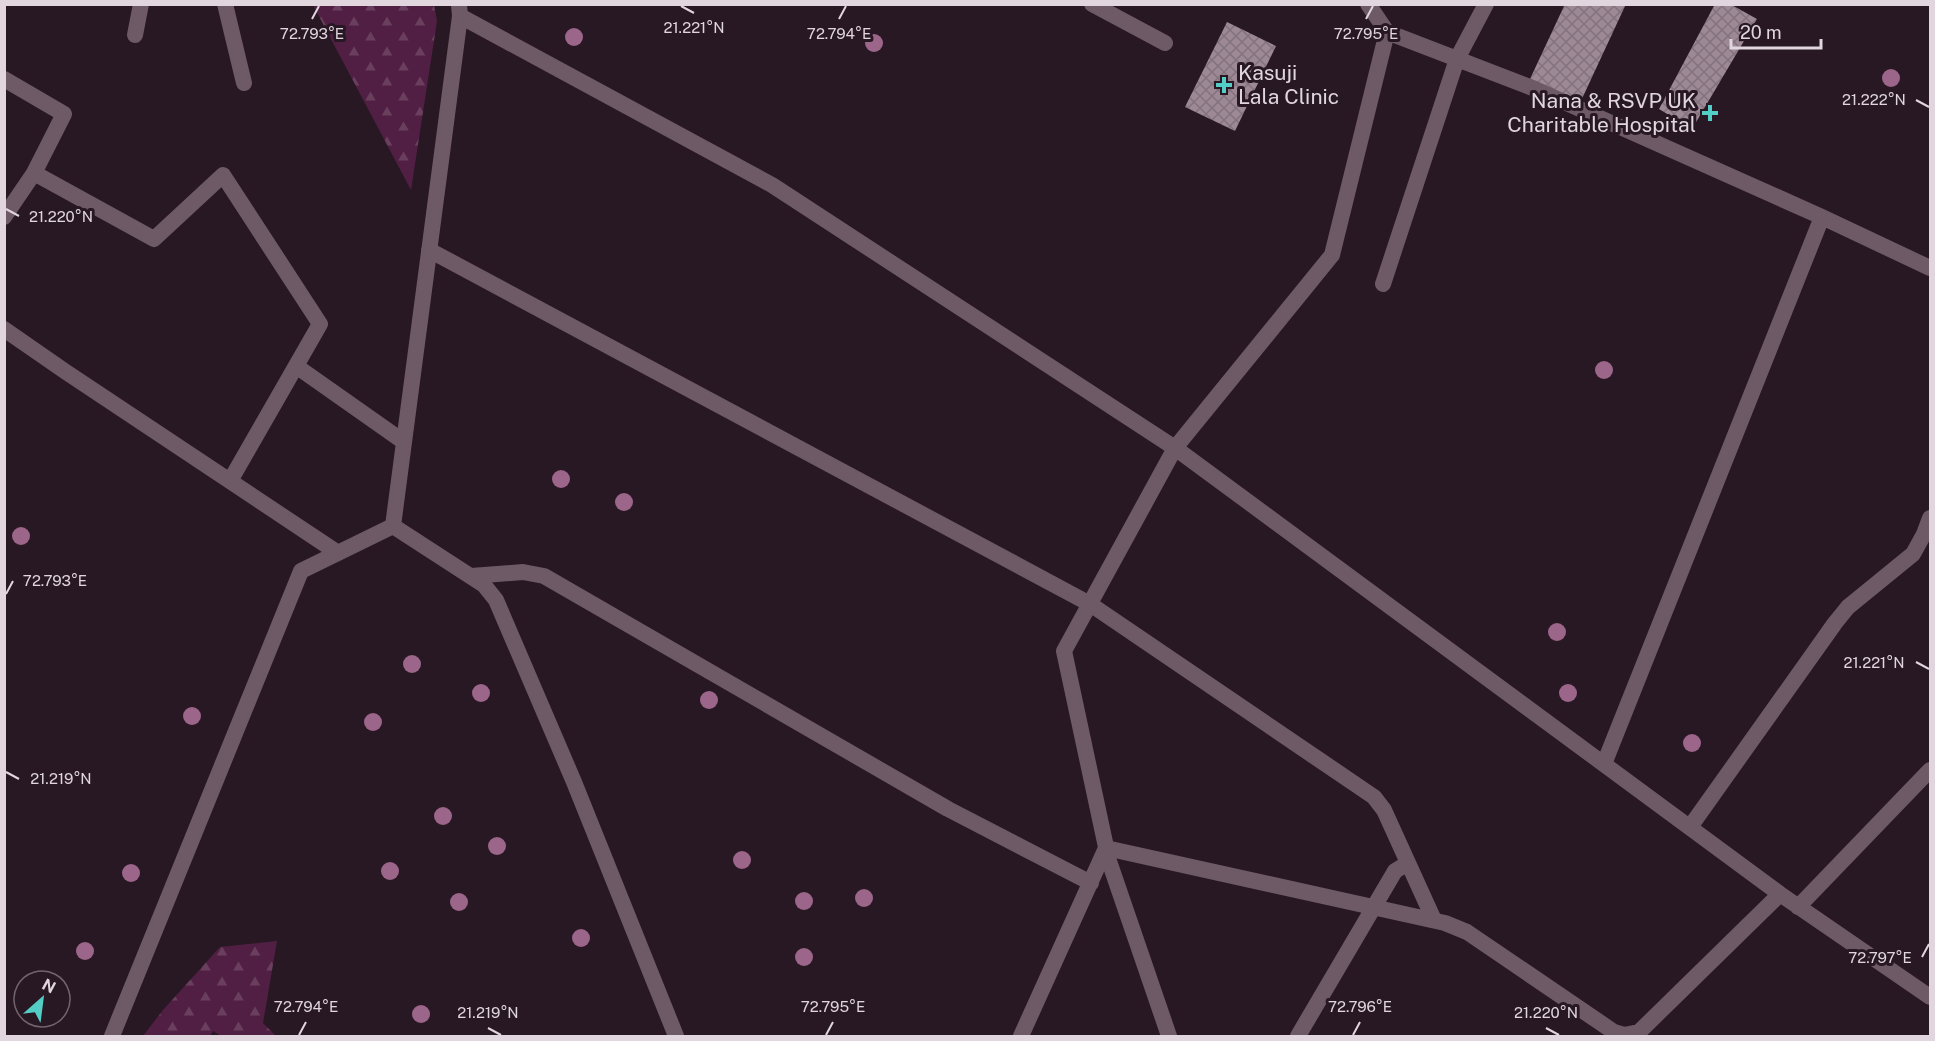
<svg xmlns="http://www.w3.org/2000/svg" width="1935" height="1041" font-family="'Public Sans',sans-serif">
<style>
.forest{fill:url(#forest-firs)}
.building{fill:url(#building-cross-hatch)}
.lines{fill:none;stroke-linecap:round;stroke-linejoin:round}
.minor{stroke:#6d5a66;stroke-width:16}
.tertiary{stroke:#6d5a66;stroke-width:16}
.tree{fill:#9c658a}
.ticks{fill:none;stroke:#e1d6dd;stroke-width:2}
.poi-dot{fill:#54cdc6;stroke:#281823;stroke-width:2}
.labels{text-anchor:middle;stroke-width:6;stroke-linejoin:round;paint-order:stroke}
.poi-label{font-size:21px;fill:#e1d6dd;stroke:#281823;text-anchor:start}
.ticks-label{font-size:15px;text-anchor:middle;fill:#e1d6dd;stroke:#281823;stroke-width:6;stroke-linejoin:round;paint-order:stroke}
</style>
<defs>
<pattern id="forest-firs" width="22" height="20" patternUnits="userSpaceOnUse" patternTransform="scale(1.5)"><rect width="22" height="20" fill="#511f43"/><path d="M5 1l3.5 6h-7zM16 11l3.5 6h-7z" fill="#6a3f5e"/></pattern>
<pattern id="building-cross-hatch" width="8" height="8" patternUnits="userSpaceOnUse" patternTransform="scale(1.5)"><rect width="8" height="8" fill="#9d8895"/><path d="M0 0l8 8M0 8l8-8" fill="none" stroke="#82727c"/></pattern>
</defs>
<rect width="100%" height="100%" fill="#281823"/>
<path class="forest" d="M313,5H434L437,21L411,190Z
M277,941L263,1023L276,1036H221L213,1031L210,1036H143L163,1010L220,947Z"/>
<path class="building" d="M1565,4H1626L1580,103L1530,79Z
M1715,4H1730L1757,19L1692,129L1659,109Z
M1227,22L1276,46L1235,131L1185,107Z"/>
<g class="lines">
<path class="minor" d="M225,4L244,83
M1092,4L1165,43
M460,16L772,185L1175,448L1780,894L1930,997
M1387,32L1535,89L1822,217L1930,268
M135,35L141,4
M4,79L64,114L34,173L4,217
M34,173L154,239L223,175L320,324L230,481
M429,250L1090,604L1374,797L1384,810L1434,920
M1383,284L1457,59L1486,4
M4,329L66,372L338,553
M296,366L404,442
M393,526L484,585L496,600L574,782L676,1036
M471,576L523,572L544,576L948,809L1091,883
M1604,764L1822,217
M1690,827L1835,623L1848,607L1913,554L1924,534L1930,518
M1798,907L1930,770
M112,1036L301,571L393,526L460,16L459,5
M1021,1036L1106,848L1445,923L1467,932L1614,1032L1624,1035L1639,1032L1780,894
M1298,1036L1395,871L1408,863"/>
<path class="tertiary" d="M1169,1036L1109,861L1064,651L1175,448L1332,255L1387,32L1368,4"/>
</g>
<g class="tree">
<circle cx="574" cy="37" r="9"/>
<circle cx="874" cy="43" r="9"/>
<circle cx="1891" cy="78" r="9"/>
<circle cx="1604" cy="370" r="9"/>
<circle cx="561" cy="479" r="9"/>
<circle cx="624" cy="502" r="9"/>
<circle cx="21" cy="536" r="9"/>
<circle cx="1557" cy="632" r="9"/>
<circle cx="412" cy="664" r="9"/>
<circle cx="481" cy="693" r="9"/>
<circle cx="1568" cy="693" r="9"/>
<circle cx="709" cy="700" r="9"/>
<circle cx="192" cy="716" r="9"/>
<circle cx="373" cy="722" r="9"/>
<circle cx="1692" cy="743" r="9"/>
<circle cx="443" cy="816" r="9"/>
<circle cx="497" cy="846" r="9"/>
<circle cx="742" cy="860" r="9"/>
<circle cx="390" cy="871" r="9"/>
<circle cx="131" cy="873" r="9"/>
<circle cx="864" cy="898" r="9"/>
<circle cx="804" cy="901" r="9"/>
<circle cx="459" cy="902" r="9"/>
<circle cx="581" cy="938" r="9"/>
<circle cx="85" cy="951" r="9"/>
<circle cx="804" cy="957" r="9"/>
<circle cx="421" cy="1014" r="9"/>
</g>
<path class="ticks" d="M681,6L694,13M312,19L319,6M839,19L846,6M1366,19L1373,6M1916,100L1929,107M6,209L19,216M6,594L13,581M1916,662L1929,669M6,772L19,779M1922,957L1929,944M488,1028L501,1035M1546,1028L1559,1035M299,1035L306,1022M826,1035L833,1022M1353,1035L1360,1022"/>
<g class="poi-dot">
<path d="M1221 76h6v6h6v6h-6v6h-6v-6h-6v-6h6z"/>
<path d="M1707 104h6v6h6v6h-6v6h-6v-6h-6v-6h6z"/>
</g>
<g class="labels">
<g class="poi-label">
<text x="1238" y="80">Kasuji<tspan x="1238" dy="24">Lala Clinic</tspan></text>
<text x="1696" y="108" text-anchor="end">Nana &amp; RSVP UK<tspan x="1696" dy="24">Charitable Hospital</tspan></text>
</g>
</g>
<g class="ticks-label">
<text x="694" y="33">21.221°N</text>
<text x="312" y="39">72.793°E</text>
<text x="839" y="39">72.794°E</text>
<text x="1366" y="39">72.795°E</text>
<text x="1874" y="105">21.222°N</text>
<text x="61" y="222">21.220°N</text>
<text x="55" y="586">72.793°E</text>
<text x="1874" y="668">21.221°N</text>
<text x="61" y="784">21.219°N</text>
<text x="1880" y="963">72.797°E</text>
<text x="306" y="1012">72.794°E</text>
<text x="833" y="1012">72.795°E</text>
<text x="1360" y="1012">72.796°E</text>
<text x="488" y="1018">21.219°N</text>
<text x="1546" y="1018">21.220°N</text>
</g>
<rect width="1935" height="1041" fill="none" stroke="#e1d6dd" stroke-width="12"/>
<g transform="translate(42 999) rotate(28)"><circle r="28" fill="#281823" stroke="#72646d" stroke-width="1.5"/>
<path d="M0-4.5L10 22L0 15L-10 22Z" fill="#54cdc6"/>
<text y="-9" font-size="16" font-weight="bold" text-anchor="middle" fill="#e1d6dd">N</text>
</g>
<path d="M1731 39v9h90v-9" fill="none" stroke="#e1d6dd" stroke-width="3"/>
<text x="1740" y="39" font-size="18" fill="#e1d6dd" stroke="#281823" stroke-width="4.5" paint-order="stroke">20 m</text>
</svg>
